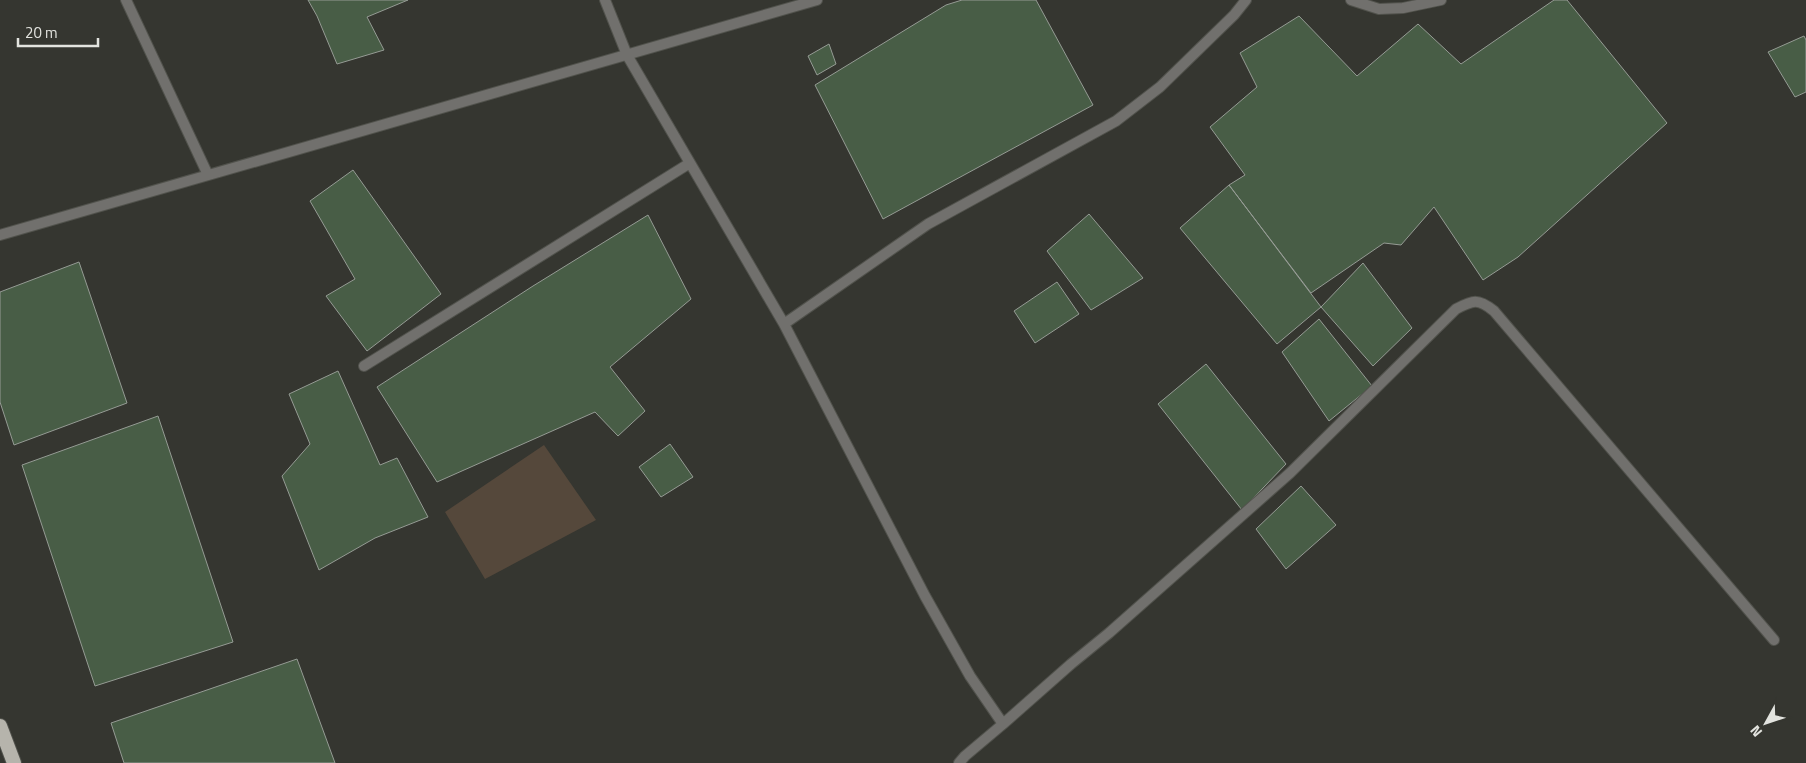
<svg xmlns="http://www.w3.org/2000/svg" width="1806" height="763" font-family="'Titillium Web',sans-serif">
<rect width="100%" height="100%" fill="#353630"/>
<path fill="#55483b" d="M544,445L596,520L485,579L445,512Z"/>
<path fill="#485d46" stroke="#959b94" d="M308,0H408L367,17L384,50L337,64L317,16Z
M962,0H1036L1093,105L883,219L815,85L946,5Z
M1554,0H1567L1667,123L1518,257L1483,280L1434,207L1401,245L1384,243L1311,293L1229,185L1245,175L1210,127L1257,87L1240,53L1299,16L1357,76L1418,24L1461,64Z
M1804,36L1806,40V92L1795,97L1768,52Z
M829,44L836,64L817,75L808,56Z
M353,170L441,294L367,351L326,296L355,279L310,201Z
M1229,185L1321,307L1277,344L1180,228Z
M1089,214L1143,278L1091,310L1047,251Z
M648,215L691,299L610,367L645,411L618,436L595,412L437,482L377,387L533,286Z
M79,262L127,403L14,445L0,402V292Z
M1363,263L1412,328L1373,366L1321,307Z
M1057,282L1079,314L1035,343L1014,311Z
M1319,319L1372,386L1329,421L1282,352Z
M1206,364L1286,464L1242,510L1158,404Z
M338,371L380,465L397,458L428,517L375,538L319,570L282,476L310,444L289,394Z
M158,416L233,642L95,686L22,465Z
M670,444L693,477L661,497L639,467Z
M1301,486L1336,525L1286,569L1256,529Z
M297,659L335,763H124L111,723Z"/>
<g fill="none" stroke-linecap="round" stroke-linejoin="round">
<defs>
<path id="minor" d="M126,0L208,175
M605,0L627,55L784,324L925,596L970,676L1003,724L965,756L959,763
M1351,0L1379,9L1403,8L1441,0
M0,235L817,0
M784,324L928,224L1116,121L1160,87L1234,15L1246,0
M364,366L690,163
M1003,724L1071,664L1109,633L1290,473L1456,309C1473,300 1478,298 1494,311L1774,640"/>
<path id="trunk" d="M0,726L14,763"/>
</defs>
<use href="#minor" stroke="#51524c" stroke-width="12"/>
<use href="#trunk" stroke="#51524c" stroke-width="16"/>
<use href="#minor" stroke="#71706d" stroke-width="10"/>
<use href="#trunk" stroke="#b6b4ac" stroke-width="14"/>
</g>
<g transform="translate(1766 723) rotate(230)" stroke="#353630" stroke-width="4" paint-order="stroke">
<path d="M0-4L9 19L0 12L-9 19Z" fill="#e3e4df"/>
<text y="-8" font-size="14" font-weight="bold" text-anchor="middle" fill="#e3e4df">N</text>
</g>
<path d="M18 38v8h80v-8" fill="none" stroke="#e3e4df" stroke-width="2.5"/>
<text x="25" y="38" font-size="15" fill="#e3e4df" stroke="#353630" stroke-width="4" paint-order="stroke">20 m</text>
</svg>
